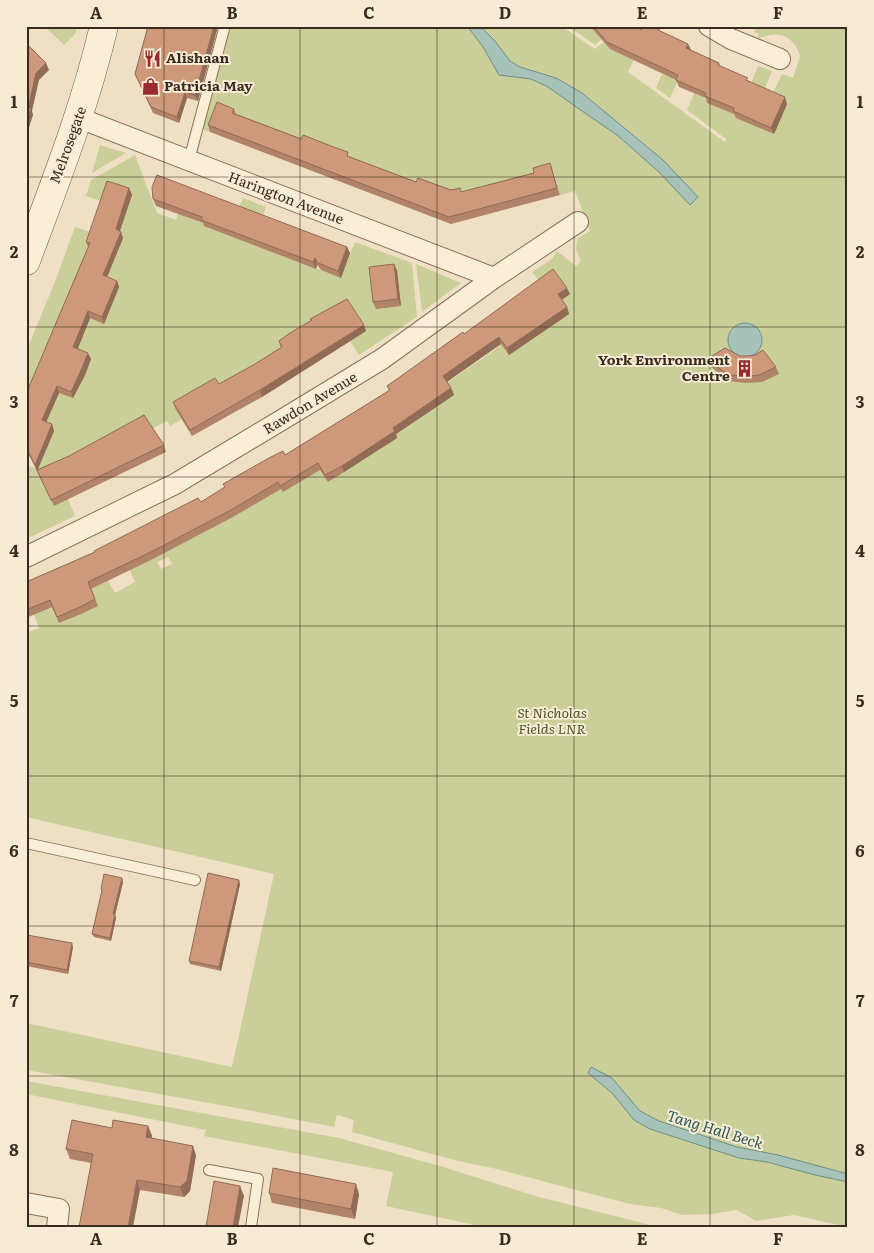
<svg xmlns="http://www.w3.org/2000/svg" width="874" height="1253" font-family="Literata,serif">
<rect width="100%" height="100%" fill="#efe0c5"/>
<path fill="#cace98" fill-rule="evenodd" d="M49,26H78L75,34L64,45L47,29Z
M230,26H561L595,49L623,26L634,59L628,72L725,142L726,139L687,110L694,93L709,99L708,103L737,115L771,97L782,74L793,78L800,56C793,34 778,30 757,39L759,34L754,32L756,27L848,26V1227L794,1215L756,1221L737,1210L712,1214L682,1215L661,1208L630,1204L497,1169L458,1161L352,1132L354,1120L337,1115L334,1127L248,1110L26,1070V1023L232,1067L274,874L26,817V633L39,628L34,614L108,581L115,593L135,582L130,570L203,533L303,476L305,479L486,356L569,295L543,285L532,272L552,259L557,251L576,266L581,261L576,250L577,239L590,231L575,191L560,195L553,170L444,200L219,110L210,132L201,129ZM168,557L172,564L161,569L157,562Z
M568,26H590L600,37L617,26L595,45Z
M758,66L772,71L763,94L749,88Z
M662,74L678,80L670,98L656,88Z
M100,145L126,153L92,173Z
M135,155L157,213L176,220L178,214L228,233L243,198L266,207L261,221L282,256L340,277L355,242L412,263L417,317L359,355L350,341L366,331L236,389L170,426L167,421L44,484L54,506L68,499L75,516L26,539V465L35,468L39,460L30,456L26,464V453L45,415L26,406V352L54,284L75,227L93,233L104,202L86,196L91,180Z
M416,264L461,283L422,312Z
M26,1081L339,1138L440,1166L539,1197L658,1227H484L386,1206L393,1172L204,1136L206,1130L26,1094Z"/>
<path fill="#a7c2b9" stroke="#6d9186" d="M467,26H480L495,41L510,61L520,67L556,78L582,93L663,160L698,197L690,205L659,172L617,135L582,111L548,87L531,79L499,75L483,47Z
M728 340a17 17 0 1 1 34 0a17 17 0 1 1-34 0Z
M591,1067L612,1078L640,1111L659,1121L737,1147L778,1155L848,1174V1182L815,1175L767,1162L739,1158L650,1129L634,1120L612,1093L588,1073Z"/>
<g fill="none" stroke-linecap="round" stroke-linejoin="round">
<defs>
<path id="lane" d="M189,160L224,29
M26,843L195,880
M209,1170L258,1179L251,1227"/>
<path id="street" d="M709,26L731,39L780,59
M79,118L494,278
M26,557L175,484L280,421L382,359L494,278L578,222
M26,1203L59,1209L57,1227"/>
<path id="secondary" d="M26,261C55,183 85,107 104,26"/>
</defs>
<use href="#lane" stroke="#8a715a" stroke-width="12"/>
<use href="#street" stroke="#8a715a" stroke-width="22"/>
<use href="#secondary" stroke="#6c533e" stroke-width="29"/>
<use href="#lane" stroke="#f9eed8" stroke-width="10"/>
<use href="#street" stroke="#f9eed8" stroke-width="20"/>
<use href="#secondary" stroke="#f9eed8" stroke-width="28"/>
</g>
<path fill="#b18469" d="M148,26H218L198,101L187,98L179,123L153,113L135,74Z
M590,26H637L641,30L659,28L660,31L688,44L691,50L719,63L720,66L749,81L787,104L774,134L736,118L734,114L707,103L706,98L679,87L676,80L610,49Z
M234,109L236,114L416,182L462,192L534,173L550,163L560,195L451,224L210,132L208,125Z
M129,188L132,195L120,231L123,238L107,277L117,281L119,287L104,324L90,318L78,348L91,359L85,375L73,398L59,393L46,422L52,424L54,431L38,469L164,445L166,452L54,506L27,451L26,453V394L88,247L86,242Z
M153,199L347,247L350,253L341,278L321,270L317,265L316,269L204,226L203,223L156,206Z
M394,264L397,271L401,306L376,309L373,302Z
M570,294L562,300L567,307L569,314L509,355L501,344L492,350L447,382L451,388L454,395L396,434L397,438L344,472L328,482L320,470L283,492L281,489L233,517L155,558L91,589L98,606L81,614L59,623L52,607L26,618V582L95,552L201,502L225,487L223,484L285,455L389,391L387,386L464,334Z
M364,325L366,331L262,397L192,436L175,408L173,402L219,384L255,364L281,348L279,341Z
M740,356L776,367L779,374L762,382L745,383L729,381L710,366L707,359Z
M123,882L115,915L116,918L111,941L94,937L92,934L102,892L101,889Z
M240,884L221,971L190,964L189,961Z
M26,940L73,947L68,974L26,966Z
M148,1126L152,1136L151,1138L196,1155L190,1191L184,1197L140,1190L91,1163L70,1159L66,1149L112,1128Z
M269,1193L359,1194L355,1219L272,1203Z"/>
<path fill="#906b55" d="M214,26H218L198,101L195,95Z
M688,44L691,50L686,48Z
M46,63L49,70L39,80L32,111L33,115L26,137V123L28,108L36,73Z
M185,92L187,98L179,123L177,117Z
M785,97L787,104L774,134L771,128Z
M129,188L132,195L118,236L116,229Z
M121,232L123,238L105,282L103,275Z
M347,247L350,253L341,278L338,271Z
M315,258L317,265L316,269L313,262Z
M394,264L397,271L401,306L398,299Z
M117,281L119,287L104,324L102,317Z
M567,288L570,294L560,301L558,294Z
M567,307L569,314L509,355L507,348Z
M88,311L90,318L76,353L73,347Z
M364,325L366,331L262,397L260,390Z
M499,337L501,344L445,383L443,376Z
M88,353L91,359L85,375L73,398L71,392Z
M57,386L59,393L44,427L42,420Z
M451,388L454,395L396,434L397,438L344,472L342,466L393,428Z
M52,424L54,431L37,471L35,465Z
M122,878L123,882L115,915L116,918L111,941L110,938L113,914Z
M239,880L240,884L221,971L219,967Z
M72,943L73,947L68,974L67,970Z
M148,1126L152,1136L150,1147L146,1137Z
M193,1146L196,1155L190,1191L184,1197L180,1187Z
M137,1180L140,1190L133,1227H128Z
M356,1184L359,1194L355,1219L351,1209Z
M240,1186L244,1196L238,1227H233Z"/>
<path fill="#ce997a" stroke="#906b55" d="M148,26H214L195,95L185,92L177,117L151,107L135,74Z
M593,26H637L641,30L642,26H655L659,28L658,30L688,44L686,48L719,63L718,65L748,78L746,80L785,97L771,128L733,111L734,108L705,96L706,93L676,80L678,75L607,42Z
M26,43L46,63L36,73L28,108H31L26,123Z
M217,102L234,109L232,113L301,139L303,135L331,146L348,152L347,156L416,182L418,178L451,190L460,188L461,192L534,173L533,168L550,163L557,188L449,217L208,125Z
M157,175L347,247L338,271L318,263L315,258L313,262L201,220L202,217L153,199L152,187Z
M107,181L129,188L116,229L121,232L103,275L117,281L102,317L88,311L73,347L88,353L82,368L71,392L57,386L42,420L52,424L35,465L26,447V394L90,243L86,242Z
M394,264L398,299L373,302L369,267Z
M553,269L567,288L558,294L567,307L507,348L499,337L490,343L443,376L451,388L393,428L395,431L342,466L325,475L318,463L280,486L278,482L231,510L153,551L88,582L95,599L78,608L57,617L50,600L26,610V582L95,552L94,551L198,498L201,502L225,487L223,484L269,458L283,451L285,455L390,390L387,386L463,332L464,334Z
M347,299L364,325L260,390L190,430L173,402L215,378L219,384L255,364L282,347L279,341L290,333L312,320L310,319Z
M725,348L740,356H748L755,355L763,350L776,367L759,375L743,377L727,374L707,359Z
M144,415L164,445L51,500L37,470L69,456Z
M208,873L239,880L219,967L189,961Z
M104,874L122,878L113,914H115L110,938L92,934L102,890L101,889Z
M27,935L72,943L67,970L26,962V940Z
M72,1120L112,1128L113,1120L148,1126L146,1137L193,1146L187,1181L180,1187L137,1180L128,1227H79L93,1154L66,1149Z
M273,1168L356,1184L351,1209L269,1193Z
M214,1181L240,1186L233,1227H206Z"/>
<path fill="none" stroke="#3a2b1f" stroke-width="1" stroke-opacity="0.55" d="M164,26V1227M300,26V1227M437,26V1227M574,26V1227M710,26V1227M26,177H848M26,327H848M26,477H848M26,626H848M26,776H848M26,926H848M26,1076H848"/>
<defs>
<symbol id="restaurant-bare" viewBox="-9 -9 18 18"><path d="M-5-6h1v4h1v-4h1v4h1v-4h1v5L-1.5 .5V6h-2V.5L-5-1ZM5-6V6H3V1.5H1.5Q1.5-4 5-6Z" fill="#9a2930" stroke="#f6ebd5" stroke-width="2.5" paint-order="stroke"/></symbol>
<symbol id="shop-bare" viewBox="-9 -9 18 18"><path d="M-5-2.5h2.3a2.7 3.5 0 0 1 5.4 0H5L5.5 6h-11ZM-1.5-2.5h3a1.5 2.3 0 0 0-3 0Z" fill="#9a2930" stroke="#f6ebd5" stroke-width="2.5" paint-order="stroke"/></symbol>
<symbol id="building-bare" viewBox="-9 -9 18 18"><path d="M-4-6H4V6H1V3H-1V6H-4ZM-2.5-4.3h1.7v1.8h-1.7ZM.8-4.3h1.7v1.8H.8ZM-2.5-1h1.7V.8h-1.7ZM.8-1h1.7V.8H.8Z" fill="#9a2930" stroke="#f6ebd5" stroke-width="2.5" paint-order="stroke"/></symbol>
</defs>
<g fill-rule="evenodd">
<use href="#restaurant-bare" x="140" y="46" width="25" height="25"/>
<use href="#shop-bare" x="138" y="74" width="25" height="25"/>
<use href="#building-bare" x="732" y="356" width="25" height="25"/>
</g>
<g text-anchor="middle" stroke-width="4" stroke-linejoin="round" paint-order="stroke">
<g font-size="14" font-weight="bold" fill="#3a2b1f" stroke="#f6ebd5" text-anchor="start">
<text x="166" y="63">Alishaan</text>
<text x="164" y="91">Patricia May</text>
<text x="730" y="365" text-anchor="end">York Environment<tspan x="730" dy="16">Centre</tspan></text>
</g>
<g font-size="14" fill="#3a2b1f" stroke="#f6ebd5">
<text transform="translate(68 145) rotate(-70)" y="5">Melrosegate</text>
<text transform="translate(286 198) rotate(21)" y="5">Harington Avenue</text>
<text transform="translate(310 403) rotate(-31)" y="5">Rawdon Avenue</text>
</g>
<g font-size="14" font-style="italic" fill="#4d5725" stroke="#f6ebd5">
<text x="552" y="718">St Nicholas<tspan x="552" dy="16">Fields LNR</tspan></text>
</g>
<g font-size="15" font-style="italic" fill="#2e5a55" stroke="#f6ebd5">
<text transform="translate(715 1130) rotate(17)" y="5">Tang Hall Beck</text>
</g>
</g>
<rect width="874" height="1253" fill="none" stroke="#f6ebd5" stroke-width="55"/>
<rect x="28" y="28" width="818" height="1198" fill="none" stroke="#3a2b1f" stroke-width="2"/>
<g font-size="16" text-anchor="middle" font-weight="bold" fill="#3a2b1f">
<text x="96" y="19">A</text>
<text x="232" y="19">B</text>
<text x="369" y="19">C</text>
<text x="505" y="19">D</text>
<text x="642" y="19">E</text>
<text x="778" y="19">F</text>
<text x="14" y="108">1</text>
<text x="860" y="108">1</text>
<text x="14" y="258">2</text>
<text x="860" y="258">2</text>
<text x="14" y="408">3</text>
<text x="860" y="408">3</text>
<text x="14" y="557">4</text>
<text x="860" y="557">4</text>
<text x="14" y="707">5</text>
<text x="860" y="707">5</text>
<text x="14" y="857">6</text>
<text x="860" y="857">6</text>
<text x="14" y="1007">7</text>
<text x="860" y="1007">7</text>
<text x="14" y="1156">8</text>
<text x="860" y="1156">8</text>
<text x="96" y="1245">A</text>
<text x="232" y="1245">B</text>
<text x="369" y="1245">C</text>
<text x="505" y="1245">D</text>
<text x="642" y="1245">E</text>
<text x="778" y="1245">F</text>
</g>
</svg>
